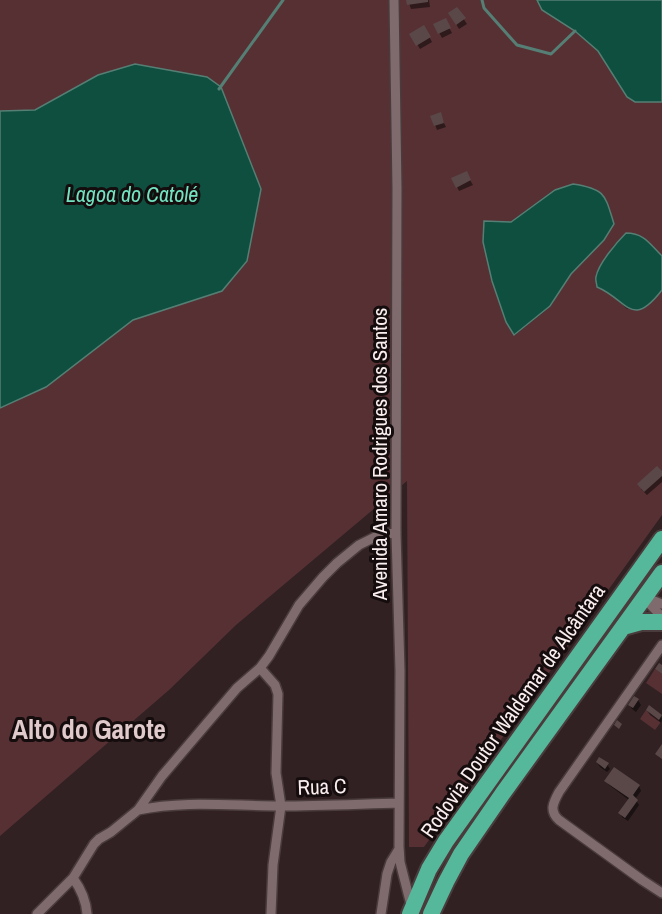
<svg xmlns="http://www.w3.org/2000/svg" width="662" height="914" font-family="'Archivo Narrow',sans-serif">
<rect width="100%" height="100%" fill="#312122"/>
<path fill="#573034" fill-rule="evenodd" d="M0,0H537L542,10L575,31L598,51L627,97L635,102H662V256L644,238L626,233L613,246L599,269L597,287L608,291L627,309L657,296L662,290V515L424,847H409L407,481L236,625L169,690L0,836V408L46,387L133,320L222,291L98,75L35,110L0,111ZM555,189L604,240L571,274L550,307L515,335L506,322L492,281L483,242L484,222H510Z
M655,669L662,674V694L646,683Z
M646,710L661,722L655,730L640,719Z"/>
<path fill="#0e4f3f" stroke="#557f74" stroke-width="1.5" d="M537,0H662V102H635L627,97L598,51L575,31L542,10Z
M135,64L207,77L221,87L261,189L247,261L222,291L133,320L46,387L0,408V111L35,110L98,75Z
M573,184C606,189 605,195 614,224L604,240L571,274L550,306L514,335L506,322L492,281L483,242L484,221L511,222L555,190Z
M626,233C644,233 650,244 662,256V290C631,330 628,300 597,287C597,284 595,280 596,277C598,264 617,242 626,233Z"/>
<path fill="#0007" d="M408,0H429L430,7L411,9Z
M457,9L467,24L459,29L450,14Z
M445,20L452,33L442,38L435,25Z
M424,27L432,42L420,49L411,34Z
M432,117L442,119L446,127L437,130Z
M466,173L473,185L459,191L453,179Z
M662,473V482L647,495L641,489Z
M638,700L641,705L636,712L632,709L630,705Z
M647,710L661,716L662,719L661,723L650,715Z
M597,762L607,764L610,769L607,772L600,767Z
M606,781L639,786L641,791L635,799L639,805L628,821L622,817L620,813L629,800L609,785Z"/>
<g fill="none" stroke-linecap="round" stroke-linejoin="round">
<path stroke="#557f74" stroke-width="3" d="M482,0L484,8L517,45L551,54L575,31
M219,89L283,0"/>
</g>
<path fill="#5a4849" d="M406,0H428V2L407,5Z
M457,7L466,18L456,25L448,13Z
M446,18L451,28L438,34L433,24Z
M424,25L431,37L416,46L409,34Z
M441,112L444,123L434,126L430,116Z
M467,171L471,180L456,188L451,178Z
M657,466L662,471V476L644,492L637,484Z
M659,663L662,665V674L655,669Z
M634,696L639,699L633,708L628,705Z
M649,705L662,715L659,720L646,710Z
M617,720L622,724L619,729L614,725Z
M662,744V759L655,754Z
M599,757L609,763L605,769L596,762Z
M614,767L640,785L633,795L638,800L625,818L618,813L629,798L604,781Z"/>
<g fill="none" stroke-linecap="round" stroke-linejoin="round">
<defs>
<path id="street" d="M394,0L397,188L396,533L400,671L399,846L400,862L411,905
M644,598L662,617
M647,598L662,604
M662,645L559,792C553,803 549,811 559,820L642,880L662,893
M260,668L275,685L278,694L276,773L281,806L273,865L271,914
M138,810C184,800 233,806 280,806C320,806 360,804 399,803
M73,878C81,889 86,900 87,914
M37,914L73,878L94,844L99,839L111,832L138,810L162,776L237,688L260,668L269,656L299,605L323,577L337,563L359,545L381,534L396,533
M381,914L387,874L391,862L399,849"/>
<path id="highway" d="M623,627L641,622H662
M410,914L429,869L446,841L662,539
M431,914L446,882L461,854L503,793L662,573"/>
</defs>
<use href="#street" stroke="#4a3c3d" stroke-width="12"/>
<use href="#highway" stroke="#4a3c3d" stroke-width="20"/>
<use href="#street" stroke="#7f6b6d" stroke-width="9"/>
<use href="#highway" stroke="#55b89b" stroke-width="16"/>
</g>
<g text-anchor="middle" stroke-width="6" stroke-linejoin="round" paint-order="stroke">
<g font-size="21" fill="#faeeef" stroke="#140c0d">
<text transform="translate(380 454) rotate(-90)" y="7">Avenida Amaro Rodrigues dos Santos</text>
<text transform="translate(513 711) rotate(-55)" y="7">Rodovia Doutor Waldemar de Alcântara</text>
<text transform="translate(322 787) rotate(-2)" y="7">Rua C</text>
</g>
<g font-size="22" font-style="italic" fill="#72e3c1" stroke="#140c0d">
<text x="132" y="202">Lagoa do Catolé</text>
</g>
<g font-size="27" font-weight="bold" fill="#e0cacb" stroke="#140c0d">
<text x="89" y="739">Alto do Garote</text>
</g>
</g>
</svg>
